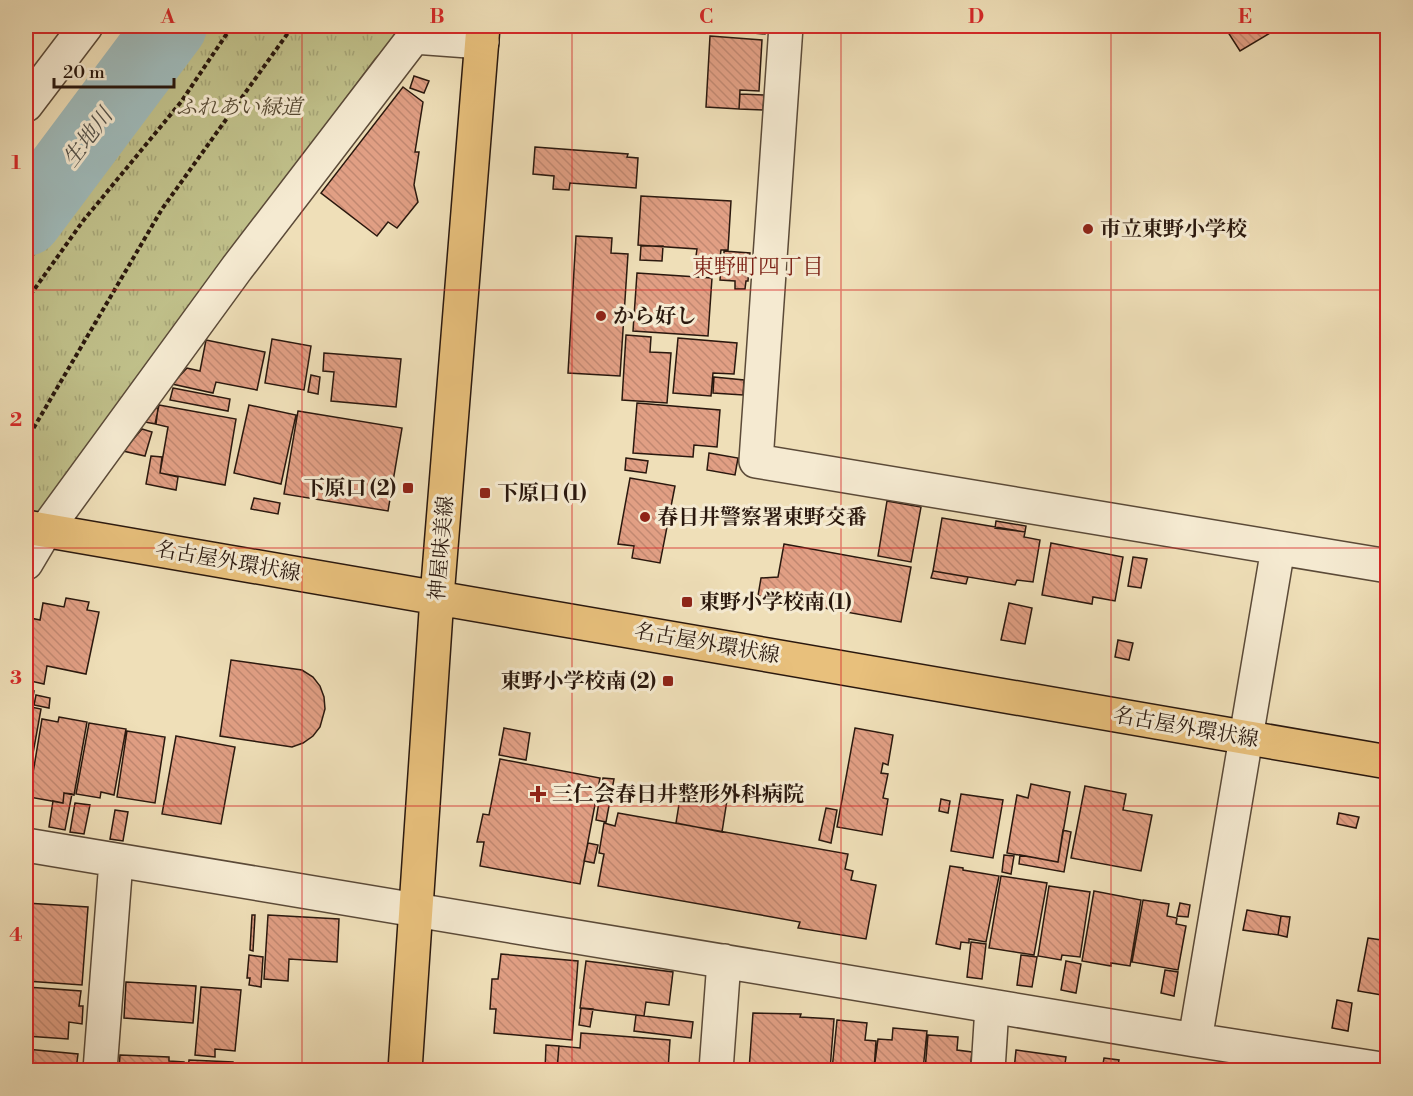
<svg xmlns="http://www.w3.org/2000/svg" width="1413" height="1096" font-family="'Libre Bodoni','Noto Serif JP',serif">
<defs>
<pattern id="park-tufts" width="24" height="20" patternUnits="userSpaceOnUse" patternTransform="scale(1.5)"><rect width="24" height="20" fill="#c0c08a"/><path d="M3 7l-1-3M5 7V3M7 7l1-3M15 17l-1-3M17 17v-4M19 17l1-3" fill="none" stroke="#a5a476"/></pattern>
<pattern id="building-back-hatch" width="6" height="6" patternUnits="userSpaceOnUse" patternTransform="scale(1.5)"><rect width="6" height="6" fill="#e19f84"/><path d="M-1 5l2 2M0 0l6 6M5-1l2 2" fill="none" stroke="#c18871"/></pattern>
</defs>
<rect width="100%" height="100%" fill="#efdfb8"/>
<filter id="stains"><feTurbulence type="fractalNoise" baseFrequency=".00333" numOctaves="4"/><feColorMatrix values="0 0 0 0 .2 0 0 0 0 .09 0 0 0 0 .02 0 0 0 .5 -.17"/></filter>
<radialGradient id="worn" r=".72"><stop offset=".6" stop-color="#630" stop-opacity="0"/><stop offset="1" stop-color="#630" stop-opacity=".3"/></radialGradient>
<path fill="url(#park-tufts)" stroke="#756c4c" stroke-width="1.5" d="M198,26H407L375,59L26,529V266Z"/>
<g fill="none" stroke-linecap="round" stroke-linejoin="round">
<path stroke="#9fbaba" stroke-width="72" d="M26,220L171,26"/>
</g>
<path fill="url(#building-back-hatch)" stroke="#2a180e" stroke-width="1.5" d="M703,26H766L765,34L731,31V28Z
M1224,26H1282L1240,51Z
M710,36L762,40L759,91L740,90L739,109L706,107Z
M414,76L429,81L424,93L410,88Z
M403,87L423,102L415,152H419L414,185L418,202L397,228L388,222L377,236L321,193Z
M740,94L764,95L763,110L739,109Z
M535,147L628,154L627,157L638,158L636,188L570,183L569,190L553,189L554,176L533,174Z
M641,196L731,201L728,250H721L720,258L696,256L697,249L638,245Z
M576,236L612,238L611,253L628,254L620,376L568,373Z
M641,246H663L662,261L640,260Z
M724,251L750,253L748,281H746L745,289H735V281L720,280L721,268H716L717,259L724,260Z
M637,273L712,278L708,336L633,331Z
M626,335L651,337L650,352L671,353L667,403L622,400Z
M678,338L737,343L734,374L713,373L711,396L673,393Z
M272,339L311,346L304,390L265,383Z
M206,340L265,352L257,390L216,382L213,393L172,384L187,368L200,371Z
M324,353L401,359L396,407L331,401L334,372L323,371Z
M311,375L320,377L318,394L308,392Z
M714,377L744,380L743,395L713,393Z
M173,388L230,399L228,411L170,400Z
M637,403L720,410L717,447L694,445L693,457L633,453Z
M159,405L236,419L225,485L160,473L168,427L155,424Z
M249,405L296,415L281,484L234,473Z
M156,408H158L156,424L145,422Z
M298,411L402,428L388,511L284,494Z
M142,429L152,432L145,456L123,451Z
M709,453L738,458L735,475L707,470Z
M151,456L162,457L160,473L178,477L176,490L146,484Z
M626,458L648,461L646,473L625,470Z
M630,478L675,486L660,563L632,558L634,546L618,544Z
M254,498L280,503L278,514L251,509Z
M887,501L921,507L911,562L878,556Z
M942,518L1025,532L1024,537L1040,540L1033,582L1017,580L1015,585L933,571Z
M996,521L1026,526L1025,532L995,528Z
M1051,543L1123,557L1115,601L1093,597L1092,604L1042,595Z
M784,544L911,567L901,622L758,596L761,578L778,577Z
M1133,557L1147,559L1141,588L1128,586Z
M933,571L968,577L966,584L931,578Z
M66,598L89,602L87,610L99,612L86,674L47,666L44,684L26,680V617L40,620L43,603L64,607Z
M1009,603L1032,608L1025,644L1001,640Z
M1118,640L1133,643L1129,660L1115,657Z
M231,660L302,670L313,677L320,686L324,697L325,709L320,727L313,736L303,743L292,747L220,736Z
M26,690L34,691L32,704L26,703Z
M36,695L50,698L49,708L34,705Z
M26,706L41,709L32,759L26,758Z
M59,717L87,722L74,795L64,793L63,803L29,797L42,719L58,722Z
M89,723L126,729L114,795L101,792L100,798L76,794Z
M504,728L530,733L526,760L499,755Z
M855,728L893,735L888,765L883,763L881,773L888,774L883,798L888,799L882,835L837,827Z
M127,731L165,737L155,803L117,797Z
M176,736L235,747L221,824L162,814Z
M500,759L600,778L580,884L480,866L484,842H477L483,814L489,815Z
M603,778L614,779L606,822L596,820Z
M1031,784L1070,792L1058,862L1007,853L1017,795L1028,798Z
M1085,786L1126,794L1123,810L1152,815L1141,871L1071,858Z
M681,792L727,800L722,832L676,823Z
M64,793L72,794L65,830L49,827L53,801L63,803Z
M961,794L1003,800L993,858L951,851Z
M941,799L950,801L948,813L939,811Z
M75,803L90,805L84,834L70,832Z
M826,808L837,810L831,843L819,840Z
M115,810L128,812L123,841L110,839Z
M618,813L848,854L845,869L853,871L851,880L876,885L866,939L798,928L800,922L598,886L604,854L599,853L604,823L615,826Z
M1339,813L1359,817L1356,828L1337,824Z
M1063,830L1071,832L1064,872L1019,864L1020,855L1058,862Z
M588,843L598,845L594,863L584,861Z
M1004,855L1014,856L1011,874L1002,872Z
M950,866L963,868V870L999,876L986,942L969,939V943L961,942L960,949L936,944Z
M1001,876L1047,883L1034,955L989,948Z
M1049,886L1090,892L1080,957L1062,955L1061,960L1038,956Z
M1094,891L1141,900L1130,966L1111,963V966L1082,961Z
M1143,900L1169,904L1167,916L1177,918L1176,924L1186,926L1178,970L1132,962Z
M26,903L88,907L82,985L26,981Z
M1180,903L1190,905L1188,917L1177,916Z
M1247,910L1281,916L1278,935L1243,930Z
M252,915H255L253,951L250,950Z
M268,915L339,919L337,962L289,959L288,981L264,979Z
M1281,916L1290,917L1287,937L1278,935Z
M1368,938L1388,941V996L1358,991Z
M971,942L986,944L982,979L967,977Z
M501,954L578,961L572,1040L494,1033L496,1009H490L492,979H498Z
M249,955L263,957L261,987L249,985L250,978H247Z
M1021,955L1037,957L1032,987L1017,985Z
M586,961L673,972L669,1005L646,1002L644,1016L580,1008Z
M1066,961L1081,964L1076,993L1061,990Z
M1165,970L1178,972L1174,996L1161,993Z
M126,982L196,986L193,1023L124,1018Z
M27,987L81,991L79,1006H83L82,1024L69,1022L68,1039L26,1036Z
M201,987L241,990L235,1051L215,1049V1057L195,1055Z
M1337,1000L1352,1003L1348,1031L1332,1028Z
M581,1008L593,1009L590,1027L579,1025Z
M753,1013L801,1014L800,1017L834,1019L830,1070H749Z
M636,1015L693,1022L691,1038L634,1031Z
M837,1020L867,1023L865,1040L876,1041L874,1070H832Z
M893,1028L927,1031L923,1070H874L878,1039L892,1040Z
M581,1033L670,1040L668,1070H557L559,1046L580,1048Z
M928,1035L958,1037L957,1050L972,1052L970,1070H925Z
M546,1045L559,1046L557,1070H545Z
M26,1049L78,1054L76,1070H26Z
M1016,1050L1066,1057L1064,1070H1014Z
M120,1055L169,1057V1061L184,1062V1070H119Z
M1104,1058L1119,1060L1117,1070H1102Z
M189,1060L233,1062V1070H188Z
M1070,1065L1102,1070H1069Z
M1122,1065L1158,1070H1121Z"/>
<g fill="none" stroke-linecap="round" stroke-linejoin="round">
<defs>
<path id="minor" d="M786,26L756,461L1388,566
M26,105L86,26
M26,563L45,531L237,268L414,37L482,42
M26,845L1195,1040L1388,1070
M1195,1040L1278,548
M100,1070L116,861
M716,1070L724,961
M988,1070L992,1007"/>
<path id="major" d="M26,527L1388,762
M405,1070L437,597L483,26"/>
</defs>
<use href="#minor" stroke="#5b4a38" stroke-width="36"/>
<use href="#major" stroke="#2a180e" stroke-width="36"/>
<path stroke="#2a180e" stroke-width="4" stroke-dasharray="4.5 3" stroke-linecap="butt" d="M26,301L83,221L181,102L232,26
M26,441L162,209L293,26"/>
<use href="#minor" stroke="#f5ead1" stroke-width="33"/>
<use href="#major" stroke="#e8c07c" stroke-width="33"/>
</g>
<path fill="none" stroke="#d62828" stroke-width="1.5" stroke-opacity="0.55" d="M302,26V1070M572,26V1070M841,26V1070M1111,26V1070M26,290H1388M26,548H1388M26,806H1388"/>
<g fill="#8f2418" stroke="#f5ead1" stroke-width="2">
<circle cx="1088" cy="229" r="6"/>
<circle cx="601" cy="316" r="6"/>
<rect x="402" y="482" width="12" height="12" rx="3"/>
<rect x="479" y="487" width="12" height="12" rx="3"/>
<circle cx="645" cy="517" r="6"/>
<rect x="681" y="596" width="12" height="12" rx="3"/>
<rect x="662" y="675" width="12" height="12" rx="3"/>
<path d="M535 785h6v6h6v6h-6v6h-6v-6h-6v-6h6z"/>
</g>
<g text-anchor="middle" stroke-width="6" stroke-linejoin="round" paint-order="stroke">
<g font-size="21" font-style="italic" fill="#574a33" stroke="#f5ead1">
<text x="239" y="114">ふれあい緑道</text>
</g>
<g font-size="21" font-weight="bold" fill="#2a180e" stroke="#f5ead1" text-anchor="start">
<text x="1100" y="236">市立東野小学校</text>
<text x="613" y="323">から好し</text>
<text x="396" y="495" text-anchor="end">下原口 (2)</text>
<text x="497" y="500">下原口 (1)</text>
<text x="657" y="524">春日井警察署東野交番</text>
<text x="699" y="609">東野小学校南 (1)</text>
<text x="656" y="688" text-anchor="end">東野小学校南 (2)</text>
<text x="552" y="801">三仁会春日井整形外科病院</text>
</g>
<g font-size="21" fill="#2a180e" stroke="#f5ead1">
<text transform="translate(441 548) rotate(-85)" y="7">神屋味美線</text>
<text transform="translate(228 561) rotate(10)" y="7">名古屋外環状線</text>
<text transform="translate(707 643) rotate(10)" y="7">名古屋外環状線</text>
<text transform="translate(1186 727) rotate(10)" y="7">名古屋外環状線</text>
</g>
<g font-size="22" font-style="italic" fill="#53514a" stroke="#f5ead1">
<text transform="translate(87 137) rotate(-53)" y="8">生地川</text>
</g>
<g font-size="22" fill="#7a1f14" stroke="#f5ead1">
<text x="758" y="274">東野町四丁目</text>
</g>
</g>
<rect width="1413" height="1096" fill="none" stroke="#efdfb8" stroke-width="66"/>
<path d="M54 78v9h120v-9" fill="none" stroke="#2a180e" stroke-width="3"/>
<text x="63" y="78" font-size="18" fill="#2a180e" stroke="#f5ead1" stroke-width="4.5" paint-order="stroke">20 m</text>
<rect x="33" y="33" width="1347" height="1030" fill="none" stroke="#d62828" stroke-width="2"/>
<g font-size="20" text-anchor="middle" font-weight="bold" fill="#d62828">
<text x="168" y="23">A</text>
<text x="437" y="23">B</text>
<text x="706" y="23">C</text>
<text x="976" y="23">D</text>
<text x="1245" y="23">E</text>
<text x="16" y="169">1</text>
<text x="16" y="426">2</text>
<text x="16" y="684">3</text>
<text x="16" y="941">4</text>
</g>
<rect width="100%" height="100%" filter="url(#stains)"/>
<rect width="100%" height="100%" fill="url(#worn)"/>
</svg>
